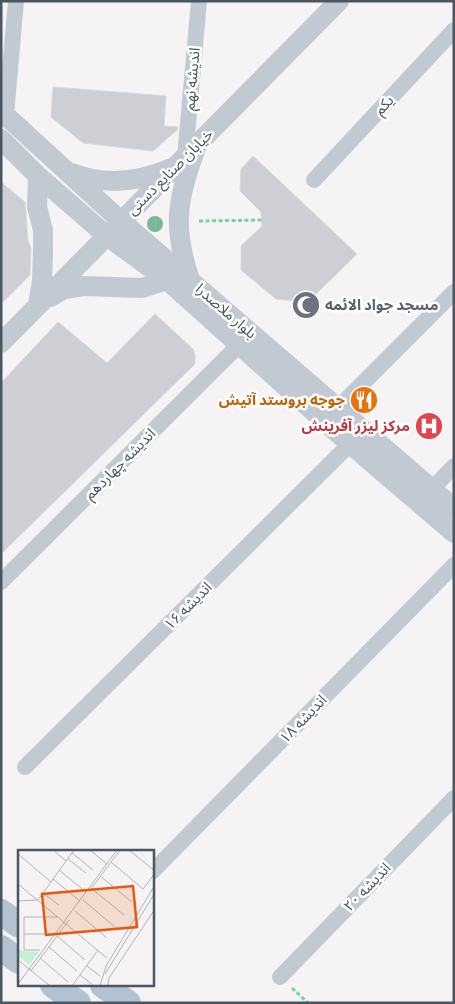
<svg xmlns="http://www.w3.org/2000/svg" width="455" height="1004" font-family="Barlow,'Noto Sans Arabic',sans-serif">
<rect width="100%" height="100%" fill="#f5f3f3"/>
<path fill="#cdcfd5" stroke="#d7d9de" d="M53,87L166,96L164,126L178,127L177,130L153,151L83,143L51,117Z
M253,156L357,254L315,295L296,301L276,299L241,270V246L262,226L261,212L240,191L241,169Z
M1,182L25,202L28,240L31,249L30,275L1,304Z
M155,314L193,349L195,354V364L1,554V383L58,322L107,363Z"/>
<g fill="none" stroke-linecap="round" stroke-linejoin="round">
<path stroke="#7ad0a6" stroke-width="3" stroke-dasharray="4 2.5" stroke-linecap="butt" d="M199,221L262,220
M292,988L308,1003"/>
<path stroke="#c1cad2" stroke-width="16" d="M6,115L16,1
M185,157L199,1
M314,180L454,30
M338,408L454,292
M432,489L454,466
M1,582L239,345
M25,767L350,444
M152,872L454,565
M280,977L454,798"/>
<path stroke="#c1cad2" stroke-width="20" d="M1,111L121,221L454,508
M1,139L38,176L107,236L167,280L350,444L454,533
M72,173C105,186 139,182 172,168
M38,176L37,207L43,230V252L42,281L38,305
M190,280C173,229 176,201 195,151
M50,297L64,289L84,286L142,288L167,280
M1,343L339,1"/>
<path stroke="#b3c2d1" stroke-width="26" d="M1,912L19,925
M1,948L19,961
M53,985L78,1003
M103,985L128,1003"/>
</g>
<circle fill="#7bb799" cx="155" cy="224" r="8"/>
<defs>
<symbol id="mosque-disc" viewBox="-11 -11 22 22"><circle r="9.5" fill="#6b7280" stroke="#fff"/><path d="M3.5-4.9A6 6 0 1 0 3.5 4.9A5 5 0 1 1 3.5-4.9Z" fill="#fff"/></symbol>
<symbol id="restaurant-disc" viewBox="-11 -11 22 22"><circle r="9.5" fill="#e8710a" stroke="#fff"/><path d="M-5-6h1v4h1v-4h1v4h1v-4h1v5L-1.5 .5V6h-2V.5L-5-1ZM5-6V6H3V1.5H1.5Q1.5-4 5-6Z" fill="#fff"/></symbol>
<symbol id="hospital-disc" viewBox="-11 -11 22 22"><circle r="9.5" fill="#e0444e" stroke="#fff"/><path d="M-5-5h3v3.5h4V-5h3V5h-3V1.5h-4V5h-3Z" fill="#fff"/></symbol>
</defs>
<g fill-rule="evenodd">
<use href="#mosque-disc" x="290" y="289" width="32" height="32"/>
<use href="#restaurant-disc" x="348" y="384" width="32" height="32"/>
<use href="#hospital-disc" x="413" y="410" width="32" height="32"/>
</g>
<g text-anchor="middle" stroke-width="5" stroke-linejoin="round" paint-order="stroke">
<g font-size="15" fill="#4a5661" stroke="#fff">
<text transform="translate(192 79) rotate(-85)" y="5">اندیشه نهم</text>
<text transform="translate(384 105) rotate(-47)" y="5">یکم</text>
<text transform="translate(170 172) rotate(-45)" y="5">خیابان صنایع دستی</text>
<text transform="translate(226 311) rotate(41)" y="5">بلوار ملاصدرا</text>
<text transform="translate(120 464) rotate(-45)" y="5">اندیشه چهاردهم</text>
<text transform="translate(188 606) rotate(-45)" y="5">اندیشه ۱۶</text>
<text transform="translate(303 719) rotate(-46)" y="5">اندیشه ۱۸</text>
<text transform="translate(367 887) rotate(-46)" y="5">اندیشه ۲۰</text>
</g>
<g font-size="15" font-weight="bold" fill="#5b616d" stroke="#fff" text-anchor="start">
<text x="325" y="310">مسجد جواد الائمه</text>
</g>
<g font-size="15" font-weight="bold" fill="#c56008" stroke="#fff" text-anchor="end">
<text x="345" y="405">جوجه بروستد آتیش</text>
</g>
<g font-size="15" font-weight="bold" fill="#be3a42" stroke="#fff" text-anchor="end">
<text x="410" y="431">مرکز لیزر آفرینش</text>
</g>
</g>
<g transform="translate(18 850)">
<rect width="136" height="136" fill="#f5f3f3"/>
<path d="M0,98L5,101L21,102L11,115L0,106Z" fill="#c3f1d5"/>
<path fill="none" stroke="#b1b4b9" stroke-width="1" d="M35,0L48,11M72,0L89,14M111,0L137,21M54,3L75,20M0,4L33,32M50,9L68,23M93,12L125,39L137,23M41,20L68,42M82,26L114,52M35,29L62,51M0,34L89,108M73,38L106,65M73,39L102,0M25,43L41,55M65,50L97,77M0,51L20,50L56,0M57,61L89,88M6,84H38M39,86L67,110M31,97L59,121M22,100H6V67H40M22,108L50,132M0,110L32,136M69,116L82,126M13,121L51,70M87,124L137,43M62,125L76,136M0,134L99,0M54,136L80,100M82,136L88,116L137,35M90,136L91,128L137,59"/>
<path fill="#e8590c" fill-opacity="0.15" stroke="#e8590c" stroke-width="2.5" d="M115,36L119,77L28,85L24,44Z"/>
<rect width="136" height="136" fill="none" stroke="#4a5661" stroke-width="2.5"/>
</g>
<rect width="455" height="1004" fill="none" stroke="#4a5661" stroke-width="5"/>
</svg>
